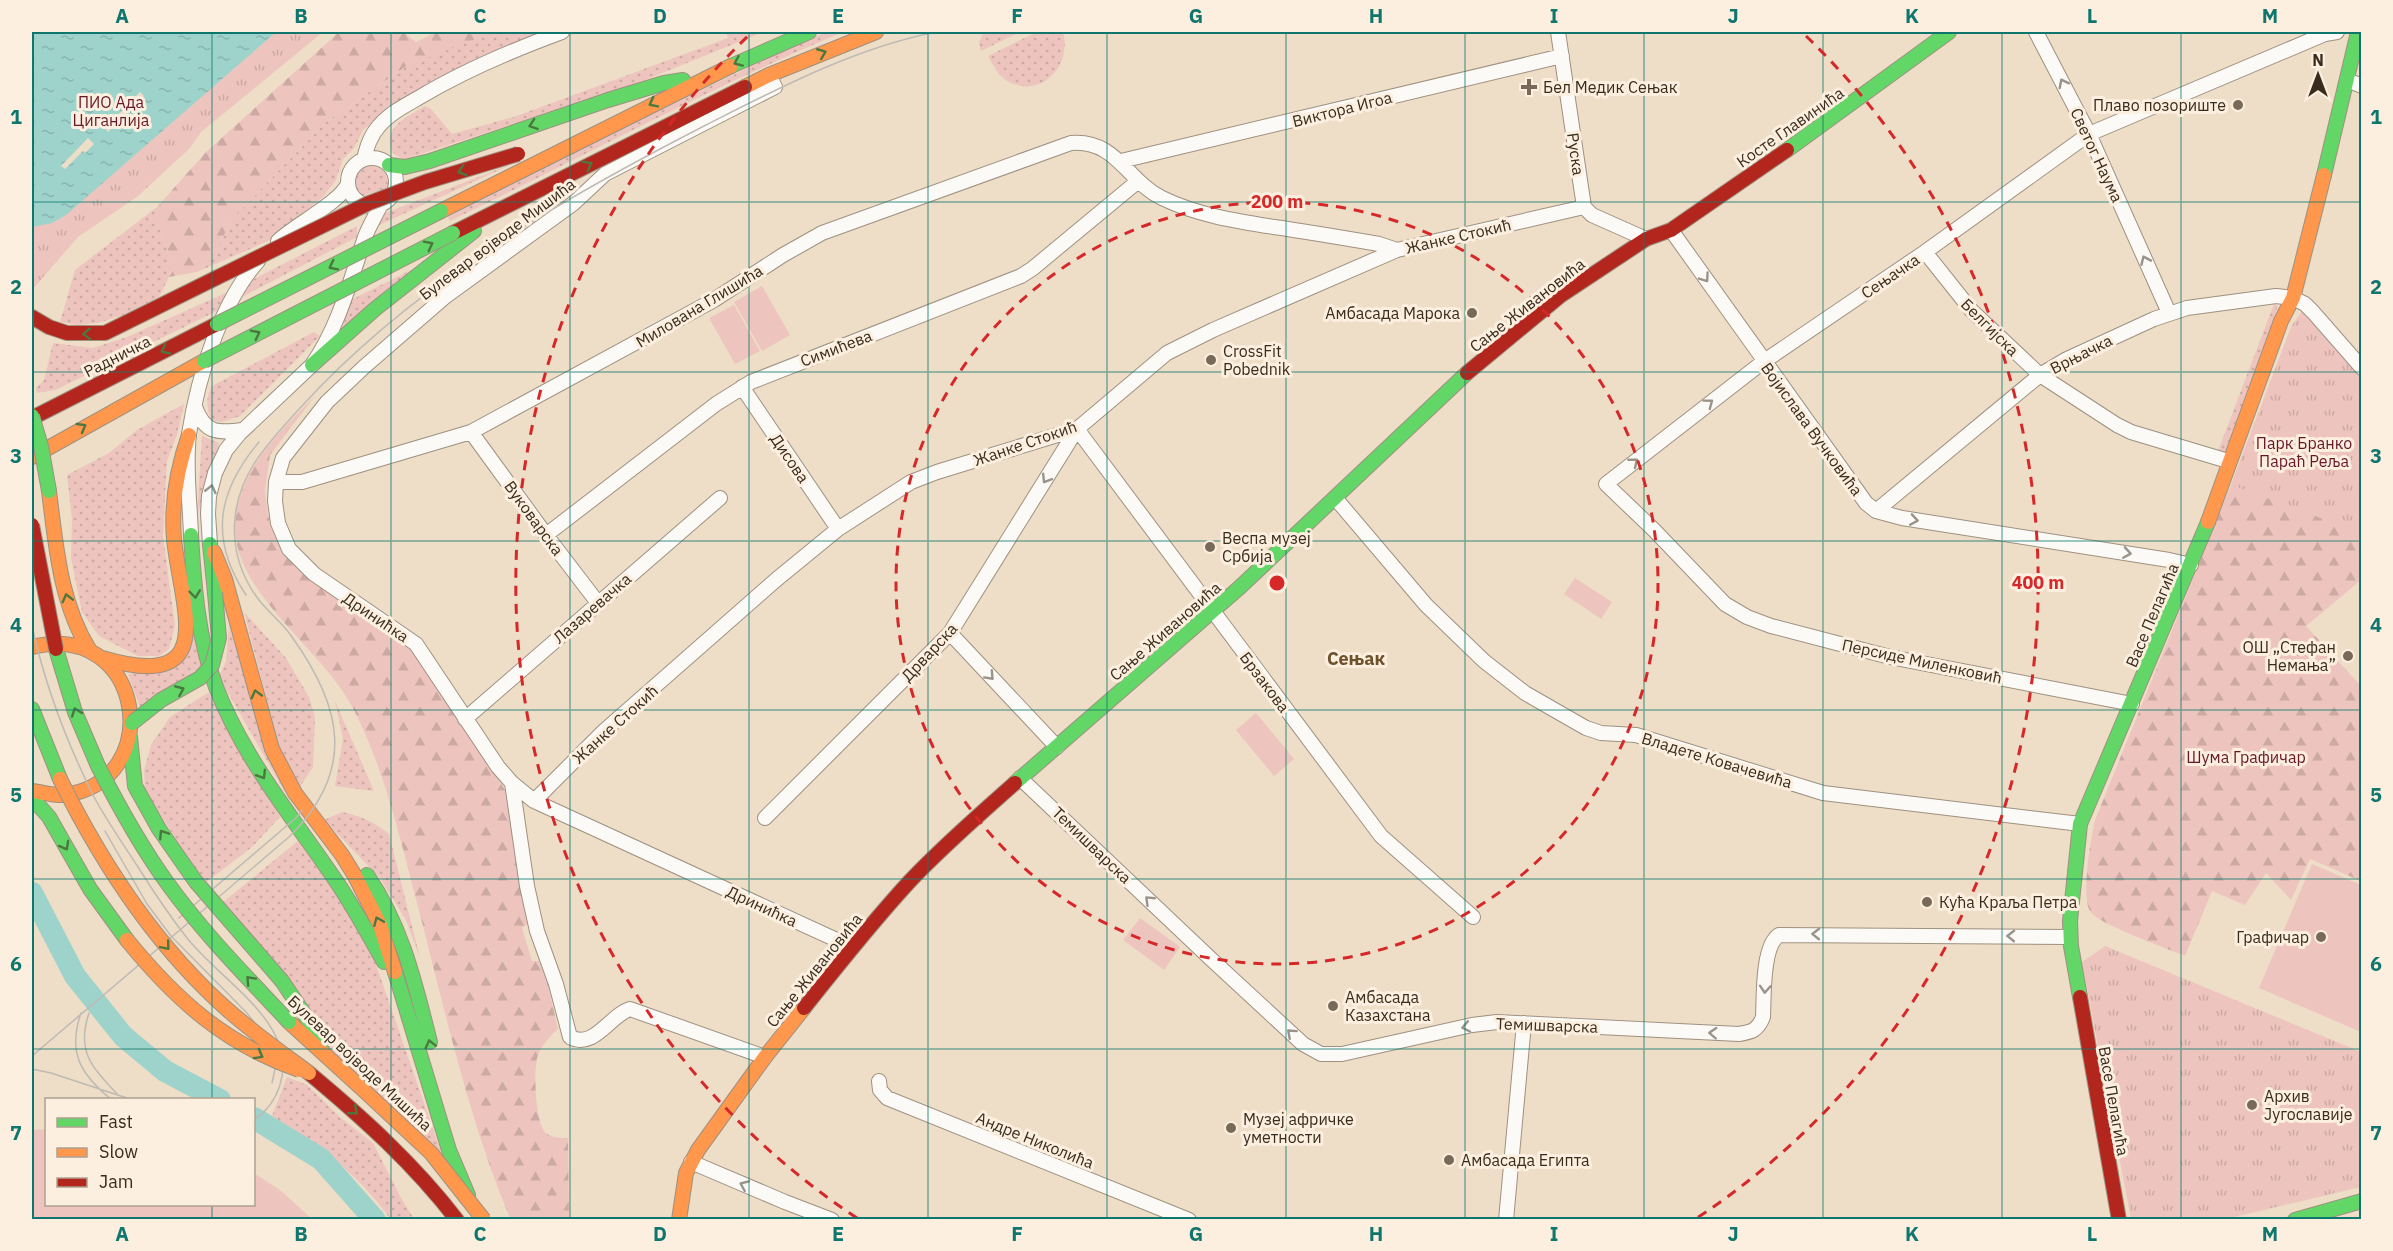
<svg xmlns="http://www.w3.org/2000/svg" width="2393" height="1251" font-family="'IBM Plex Sans',sans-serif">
<defs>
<pattern id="grass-dots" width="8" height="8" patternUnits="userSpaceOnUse" patternTransform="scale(1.5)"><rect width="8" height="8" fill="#edc5be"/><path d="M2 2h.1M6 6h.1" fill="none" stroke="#cca9a3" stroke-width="1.8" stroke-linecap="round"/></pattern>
<pattern id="forest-firs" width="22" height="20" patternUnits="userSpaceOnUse" patternTransform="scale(1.5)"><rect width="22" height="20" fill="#edc5be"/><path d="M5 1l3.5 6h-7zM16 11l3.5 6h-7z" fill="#cca9a3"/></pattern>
<pattern id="park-tufts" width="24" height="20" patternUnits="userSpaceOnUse" patternTransform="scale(1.5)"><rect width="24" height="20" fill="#edc5be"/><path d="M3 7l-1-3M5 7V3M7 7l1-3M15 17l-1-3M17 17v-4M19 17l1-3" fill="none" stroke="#cca9a3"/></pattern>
<pattern id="water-ripples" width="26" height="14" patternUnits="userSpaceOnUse" patternTransform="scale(1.5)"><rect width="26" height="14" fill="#9dd3cb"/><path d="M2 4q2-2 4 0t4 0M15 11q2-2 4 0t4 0" fill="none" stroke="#88b5ae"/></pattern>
</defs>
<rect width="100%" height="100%" fill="#eeddc7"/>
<path fill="url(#grass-dots)" d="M489,32H540L481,56L384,113L363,130L354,148L343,159L336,180L323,197L268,241L197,272L217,248L233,218L326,122L405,67Z
M726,32H763L633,85L405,159C396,156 391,154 390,143C388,124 411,115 425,106L431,109L452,134L514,117L728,38Z
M827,32H843C709,88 581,158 450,221L448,217L574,152L801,42Z
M984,32H1020L981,51L979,42Z
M1037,32H1063C1072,64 1043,99 1009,82C999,77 993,65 988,56Z
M512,164L375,227L383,214Z
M370,166C383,167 389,175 388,188L361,196C351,184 355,170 370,166Z
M157,207V223L171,260L169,277L159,297L126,314L98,323L78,325L60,322L75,270Z
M357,226V237L238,299L248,282Z
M427,262L341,333L351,300Z
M228,292L217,311L55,390L37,393L36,388L44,380L53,343L93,348L127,337Z
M2274,304L2278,306L2225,452L2218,451Z
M314,332L320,336L240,416L222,422L211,420C207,407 205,398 212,386Z
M184,404L177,435L167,461L163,536L175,626L169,649L159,656H138L99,636L82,612L71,558L72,519L67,475L109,453L137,430Z
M202,436L219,443L197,516Z
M244,612L286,658L309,697L315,717L313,767L299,788L279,746Z
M229,626L286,794L219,677L226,661Z
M196,630L204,665L140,707L128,674L166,668Z
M209,692L280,817L252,847L204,884L145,790L144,771L151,745L170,717Z
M335,701L374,791L335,786L343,739Z
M342,812C361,816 374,822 389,834L420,958L406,920L380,878L324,820Z
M298,841L339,899L373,956L441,1152L330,1051L223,902Z
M287,1077L307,1085L341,1118L373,1143L401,1198L414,1219H390C383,1207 373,1198 364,1187C336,1158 306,1137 272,1116Z"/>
<path fill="url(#forest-firs)" d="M339,32H403L416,42L436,32H493L405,67L326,122L233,218L217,248L197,272L169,277L171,260L157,223V207L206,152Z
M2292,325L2361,369V580L2306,626L2361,686V881L2310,859L2291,900L2266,873L2245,905L2212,891L2185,956C2167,948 2097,924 2090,911C2081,897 2091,837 2095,820L2231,485Z
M315,396L270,455L265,491L268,515L276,539L284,551L415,647L505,790L530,922L522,928L532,961H539L548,985L558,1029C550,1036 542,1045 538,1055C533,1068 535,1124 546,1133C552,1138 561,1138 568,1138L569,1219L510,1218C465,1111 442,996 412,884C397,825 382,765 354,710C325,653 245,601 236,539C228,480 278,433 315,396Z"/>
<path fill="url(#park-tufts)" d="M32,32H323L201,132L190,148L138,196L78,237L32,290Z
M2304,309L2361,369V533L2231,485L2292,325Z
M2105,946L2361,1052V1187L2226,1219H2131L2082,962Z"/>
<path fill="#edc5be" d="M762,286L790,335L762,351L734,302Z
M734,305L760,351L735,364L709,318Z
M1575,578L1612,602L1601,619L1564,594Z
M1256,713L1294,759L1274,776L1236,730Z
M2312,864L2361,885V1032L2259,988Z
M1140,918L1180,947L1164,970L1123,940Z
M46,1129V1204H254V1173L281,1191L312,1219H32V1130Z"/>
<path fill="url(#water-ripples)" d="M32,32H276L66,215L52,223L32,227Z"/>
<path fill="#eeddc7" d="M140,92L144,96L108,132L105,128Z
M88,138L94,144L85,153L83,151L65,169L61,166Z"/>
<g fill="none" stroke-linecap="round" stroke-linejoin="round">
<path stroke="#9dd3cb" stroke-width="22" d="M32,893L75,976L123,1036L165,1071L220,1100
M254,1118L321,1159L375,1220"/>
<defs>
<path id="street" d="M1558,32L1584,207L1592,215L1646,239
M2036,32L2089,134L2169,313
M769,75L775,87L605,174L574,203L446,296L364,367L327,402L283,458L276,482L275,501L278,523L289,549L314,574L416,644L498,767L512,783L534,801L852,947
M2347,80L2362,86
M348 182a24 24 0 1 1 48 0a24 24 0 1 1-48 0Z
M364,159C367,147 370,136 379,126C390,113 406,105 420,97C465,70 513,50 562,32
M1121,161L1562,56
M1671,230L1866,503L1876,511L1902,518L2169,560L2191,565
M278,241C296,224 339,203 348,184
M1925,252L1972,311L2040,375L2117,425L2131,432L2228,461
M742,387L838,529
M195,407C205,434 218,433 243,430
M1077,429L1381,836L1473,917
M471,432L546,535L598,603
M276,482H302L471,432L714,300L783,255L822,233L1071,143C1116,139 1127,181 1162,198C1197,215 1235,221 1274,227C1309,232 1344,238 1379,244L1397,250
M1336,499L1426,605L1484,661L1525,693L1586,728L1601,733L1636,735L1823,793L2080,824
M1876,511L2040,375L2067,359L2154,319L2187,308L2276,296L2293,298L2305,304L2313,312L2362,368
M191,535C190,503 185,467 189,434C198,377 220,304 258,261
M546,535L716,404L751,382L1021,276L1032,269L1137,182
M210,544L208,514L209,496L215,473L226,450L239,434L312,365C339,326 350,281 365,237C369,226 376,215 381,204
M950,633L1057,747
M2132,704L1890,657L1771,626L1747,617L1725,604L1654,530L1606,484L1763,362L1925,252L2089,134L2325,34L2337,32
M465,719L720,498
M1020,778L1211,959L1303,1044L1321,1054H1342L1472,1025L1497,1022L1739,1034C1752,1032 1758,1030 1763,1017C1764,997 1762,946 1779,935L2070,937
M512,783L527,886L537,931L556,984L570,1037C594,1050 610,1015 630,1009L765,1057
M534,801L604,731L777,579L838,529L911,482L937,472L1077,429L1167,353L1213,330L1397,250L1584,207
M765,818L950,633L1077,429
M879,1081L880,1090L887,1098L1189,1220
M691,1162L785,1202L832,1220
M1506,1220L1524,1023"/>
<path id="fast" d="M731,66L809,32
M1787,150L1949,32
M389,165L405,167L430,161L608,100L664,83L683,80
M2324,175L2358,32
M312,365L375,309L474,231
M191,535C194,586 198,639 216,687C244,760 295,820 338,884C355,909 369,936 384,962
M210,544L215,593
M56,649L75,712L98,766
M32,709L60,779
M130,737L135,786L159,829L196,882
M1015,783L1239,588L1467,373
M32,798L49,817L90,889L127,940
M367,875C402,926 415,983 430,1042
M395,972L449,1150L468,1195
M282,981L309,1021L322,1050
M2080,997L2071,946L2070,921L2080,824L2208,522
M2295,1220L2362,1201"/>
<path id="slow" d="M745,87L769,75L876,32
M441,211L731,66
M32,457L204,361
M49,491C56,546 60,603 90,651
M2208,522L2281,321L2293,298L2324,175
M214,552L225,579L272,749L295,793L342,855L355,876L380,925L395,972
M32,647C144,619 168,782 64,795C54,796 42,792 32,791
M102,658C221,693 181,608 174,539C171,503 177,469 189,435
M289,1022L357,1084
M679,1220L686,1173L698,1150L765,1057L804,1008"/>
<path id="jam" d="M453,233L745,87
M32,317L49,327L67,333H105L216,278
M1467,373L1560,296L1646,239L1671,230L1787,150
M32,418L217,324
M2080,997L2119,1220
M804,1008C838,965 873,921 910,881C943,846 979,815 1015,783
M309,1073C363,1118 414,1164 457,1220"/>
</defs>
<use href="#street" stroke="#9e9180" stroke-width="16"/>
<use href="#fast" stroke="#9e9180" stroke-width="16"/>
<use href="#slow" stroke="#9e9180" stroke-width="16"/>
<use href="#jam" stroke="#9e9180" stroke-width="16"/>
<use href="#street" stroke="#fcfaf7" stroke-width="14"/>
<use href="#fast" stroke="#63d668" stroke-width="14"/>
<use href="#slow" stroke="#ff974d" stroke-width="14"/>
<use href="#jam" stroke="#b3261e" stroke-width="14"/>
<path stroke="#bebab4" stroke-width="1.5" d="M246,595C209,539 217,492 259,442
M32,626C45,685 67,743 94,797C107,821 123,844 138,867C153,891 169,915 187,938C213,971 265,1004 279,1044C289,1072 279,1103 254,1120
M105,831L147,904L171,936L246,1012L267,1038L275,1069L272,1083
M179,918L297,817L302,810
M81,1013C67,1053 81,1075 112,1100
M89,1013C76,1052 92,1067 117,1094
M32,1056L289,837C356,771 343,708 292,637C283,623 269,613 259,600C241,577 232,548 235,518C239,472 270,441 300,408C413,284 558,201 706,125C779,88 855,48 936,32
M32,1069L51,1073L133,1100"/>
<defs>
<path id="fast-bridge" d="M217,324L441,211
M204,361L453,233
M32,416L41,446L49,491
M132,723L161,700L200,678L212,665L219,638L215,593
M98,766C119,807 141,847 168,884C204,934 247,977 289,1022
M196,882L282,981"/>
<path id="slow-bridge" d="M60,779C103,866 156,947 229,1011C254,1033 282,1053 309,1073
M127,940C176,1000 225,1044 299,1070
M357,1084L431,1153L484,1220"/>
<path id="jam-bridge" d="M216,278L369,203L425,182L518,154
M32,525L56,649"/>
</defs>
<use href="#fast-bridge" stroke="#9e9180" stroke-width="16" stroke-linecap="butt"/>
<use href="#slow-bridge" stroke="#9e9180" stroke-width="16" stroke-linecap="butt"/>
<use href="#jam-bridge" stroke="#9e9180" stroke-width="16" stroke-linecap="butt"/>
<use href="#fast-bridge" stroke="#63d668" stroke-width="14"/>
<use href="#slow-bridge" stroke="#ff974d" stroke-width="14"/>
<use href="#jam-bridge" stroke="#b3261e" stroke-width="14"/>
</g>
<defs><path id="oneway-chevron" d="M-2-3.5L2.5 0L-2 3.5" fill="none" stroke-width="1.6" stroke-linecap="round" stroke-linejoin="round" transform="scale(1.5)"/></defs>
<g stroke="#4b783e">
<use href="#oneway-chevron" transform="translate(822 53) rotate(-22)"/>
<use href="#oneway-chevron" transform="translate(738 62) rotate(156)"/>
<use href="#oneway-chevron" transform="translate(653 103) rotate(153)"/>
<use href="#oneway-chevron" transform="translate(533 125) rotate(161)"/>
<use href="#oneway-chevron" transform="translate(588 165) rotate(-27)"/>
<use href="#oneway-chevron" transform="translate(462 171) rotate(163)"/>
<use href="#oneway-chevron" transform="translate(429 245) rotate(-27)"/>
<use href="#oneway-chevron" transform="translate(333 266) rotate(153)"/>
<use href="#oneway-chevron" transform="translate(87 334) rotate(178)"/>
<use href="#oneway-chevron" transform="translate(256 334) rotate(-27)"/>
<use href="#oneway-chevron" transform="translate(165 350) rotate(153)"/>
<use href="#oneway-chevron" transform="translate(82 427) rotate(-30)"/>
<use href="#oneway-chevron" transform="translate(195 594) rotate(83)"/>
<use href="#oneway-chevron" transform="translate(67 598) rotate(-104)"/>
<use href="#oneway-chevron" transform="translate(180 690) rotate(-23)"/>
<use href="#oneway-chevron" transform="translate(256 694) rotate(-105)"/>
<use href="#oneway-chevron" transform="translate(76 712) rotate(-110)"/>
<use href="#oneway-chevron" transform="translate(262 775) rotate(58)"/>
<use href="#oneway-chevron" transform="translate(163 834) rotate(-123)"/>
<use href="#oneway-chevron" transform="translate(65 846) rotate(61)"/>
<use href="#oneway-chevron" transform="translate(378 921) rotate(-113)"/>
<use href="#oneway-chevron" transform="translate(166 946) rotate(50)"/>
<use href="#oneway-chevron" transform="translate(250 980) rotate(-133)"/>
<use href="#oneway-chevron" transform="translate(430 1044) rotate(-104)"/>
<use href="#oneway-chevron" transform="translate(259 1055) rotate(29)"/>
<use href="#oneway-chevron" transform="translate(354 1111) rotate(40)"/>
</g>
<g stroke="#9a938a">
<use href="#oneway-chevron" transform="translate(2063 83) rotate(-117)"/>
<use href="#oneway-chevron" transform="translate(2145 260) rotate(-114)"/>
<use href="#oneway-chevron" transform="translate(1705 278) rotate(55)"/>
<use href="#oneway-chevron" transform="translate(1709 403) rotate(-37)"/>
<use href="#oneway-chevron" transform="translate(1634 462) rotate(-39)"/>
<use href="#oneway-chevron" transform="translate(1046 479) rotate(122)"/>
<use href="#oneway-chevron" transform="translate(211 489) rotate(-77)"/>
<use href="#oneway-chevron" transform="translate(1914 520) rotate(9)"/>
<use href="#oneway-chevron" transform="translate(2127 553) rotate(9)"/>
<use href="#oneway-chevron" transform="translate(990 676) rotate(47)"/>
<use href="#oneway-chevron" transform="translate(1149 900) rotate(-136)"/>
<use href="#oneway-chevron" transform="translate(1816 934) rotate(-179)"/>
<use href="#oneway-chevron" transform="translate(2011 936) rotate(-179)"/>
<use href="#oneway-chevron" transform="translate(1765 989) rotate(94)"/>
<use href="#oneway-chevron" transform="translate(1466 1027) rotate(168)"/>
<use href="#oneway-chevron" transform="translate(1291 1033) rotate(-138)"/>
<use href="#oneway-chevron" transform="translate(1713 1033) rotate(-177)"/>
<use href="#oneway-chevron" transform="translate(744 1185) rotate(-157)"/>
</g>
<path fill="none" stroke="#0f766e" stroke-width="1.5" stroke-opacity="0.55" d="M212,32V1100M391,32V1220M570,32V1220M749,32V1220M928,32V1220M1107,32V1220M1286,32V1220M1465,32V1220M1644,32V1220M1823,32V1220M2002,32V1220M2181,32V1220M32,202H2362M32,372H2362M32,541H2362M32,710H2362M32,879H2362M32,1049H2362M212,1204V1220"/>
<g fill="none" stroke="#d62828" stroke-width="3" stroke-dasharray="10 8">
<circle cx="1277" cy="583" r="381"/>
<path d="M857 1218A761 761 0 0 1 748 36M1806 36A761 761 0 0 1 1697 1218"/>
</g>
<g fill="#786a58" stroke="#fcefdf" stroke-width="2">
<path d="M1526 78h6v6h6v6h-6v6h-6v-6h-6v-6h6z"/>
<circle cx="2238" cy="105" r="6"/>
<circle cx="1472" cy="313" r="6"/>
<circle cx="1211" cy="360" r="6"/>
<circle cx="1210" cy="547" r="6"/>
<circle cx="2348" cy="656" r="6"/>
<circle cx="1927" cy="902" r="6"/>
<circle cx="2321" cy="937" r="6"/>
<circle cx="1333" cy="1006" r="6"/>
<circle cx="2252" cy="1105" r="6"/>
<circle cx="1231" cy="1128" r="6"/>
<circle cx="1449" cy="1160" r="6"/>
</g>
<g text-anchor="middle" stroke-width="6" stroke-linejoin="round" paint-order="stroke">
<g font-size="16" fill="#382c1c" stroke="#fcefdf" text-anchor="start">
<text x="1543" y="93">Бел Медик Сењак</text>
<text x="2226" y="111" text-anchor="end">Плаво позориште</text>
<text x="1460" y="319" text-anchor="end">Амбасада Марока</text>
<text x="1223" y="357">CrossFit<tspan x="1223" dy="18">Pobednik</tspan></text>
<text x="1222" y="544">Веспа музеј<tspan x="1222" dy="18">Србија</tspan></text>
<text x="2336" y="653" text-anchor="end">ОШ „Стефан<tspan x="2336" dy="18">Немања”</tspan></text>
<text x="1939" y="908">Кућа Краља Петра</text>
<text x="2309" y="943" text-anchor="end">Графичар</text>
<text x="1345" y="1003">Амбасада<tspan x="1345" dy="18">Казахстана</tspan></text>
<text x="2264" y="1102">Архив<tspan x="2264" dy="18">Југославије</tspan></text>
<text x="1243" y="1125">Музеј афричке<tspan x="1243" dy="18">уметности</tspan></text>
<text x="1461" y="1166">Амбасада Египта</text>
</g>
<g font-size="16" fill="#681728" stroke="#fcefdf">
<text x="111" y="108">ПИО Ада<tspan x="111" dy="18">Циганлија</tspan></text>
<text x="2304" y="449">Парк Бранко<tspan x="2304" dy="18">Параћ Реља</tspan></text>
<text x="2246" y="763">Шума Графичар</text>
</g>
<g font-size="16" fill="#382c1c" stroke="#fcefdf">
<text transform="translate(1342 109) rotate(-14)" y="6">Виктора Игоа</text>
<text transform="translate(1790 127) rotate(-35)" y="6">Косте Главинића</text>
<text transform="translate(1576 154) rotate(82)" y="6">Руска</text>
<text transform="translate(2097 155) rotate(65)" y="6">Светог Наума</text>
<text transform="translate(1458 236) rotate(-13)" y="6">Жанке Стокић</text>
<text transform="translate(497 239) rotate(-37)" y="6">Булевар војводе Мишића</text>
<text transform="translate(1890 276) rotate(-34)" y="6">Сењачка</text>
<text transform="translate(1527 305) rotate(-38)" y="6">Сање Живановића</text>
<text transform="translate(699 306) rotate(-31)" y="6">Милована Глишића</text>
<text transform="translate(1990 327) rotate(45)" y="6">Белгијска</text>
<text transform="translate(836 348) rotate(-21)" y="6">Симићева</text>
<text transform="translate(2081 354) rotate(-27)" y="6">Врњачка</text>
<text transform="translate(117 356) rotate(-27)" y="6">Радничка</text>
<text transform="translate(1812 429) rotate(54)" y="6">Војислава Вучковића</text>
<text transform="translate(1025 443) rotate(-19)" y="6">Жанке Стокић</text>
<text transform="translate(790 458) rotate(56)" y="6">Дисова</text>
<text transform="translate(534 518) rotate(54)" y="6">Вуковарска</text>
<text transform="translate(592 608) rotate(-41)" y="6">Лазаревачка</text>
<text transform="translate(2152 615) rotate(-67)" y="6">Васе Пелагића</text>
<text transform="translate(376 617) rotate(34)" y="6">Дринићка</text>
<text transform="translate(1165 631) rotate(-41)" y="6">Сање Живановића</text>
<text transform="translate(929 652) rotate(-47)" y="6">Дрварска</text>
<text transform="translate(1922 661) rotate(12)" y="6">Персиде Миленковић</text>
<text transform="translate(1265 682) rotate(53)" y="6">Брзакова</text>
<text transform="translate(615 724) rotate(-42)" y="6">Жанке Стокић</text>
<text transform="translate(1717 760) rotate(17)" y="6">Владете Ковачевића</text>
<text transform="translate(1092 845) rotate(44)" y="6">Темишварска</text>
<text transform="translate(762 906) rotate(25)" y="6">Дринићка</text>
<text transform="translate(814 970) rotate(-51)" y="6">Сање Живановића</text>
<text transform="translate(1547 1025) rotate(2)" y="6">Темишварска</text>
<text transform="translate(360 1063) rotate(43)" y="6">Булевар војводе Мишића</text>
<text transform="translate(2114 1101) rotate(80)" y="6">Васе Пелагића</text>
<text transform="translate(1035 1140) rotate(22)" y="6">Андре Николића</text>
</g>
<g font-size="18" font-weight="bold" fill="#6d522c" stroke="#fcefdf">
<text x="1356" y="665">Сењак</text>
</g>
</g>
<circle cx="1277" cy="583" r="9" fill="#d62828" stroke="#fcefdf" stroke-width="3"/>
<g font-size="18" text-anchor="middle" font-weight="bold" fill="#d62828" stroke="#fcefdf" stroke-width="6" stroke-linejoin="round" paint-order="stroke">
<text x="1277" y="208">200 m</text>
<text x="2038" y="589">400 m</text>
</g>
<rect width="2393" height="1251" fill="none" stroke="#fcefdf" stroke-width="66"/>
<rect x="45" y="1098" width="210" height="108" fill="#fcefdf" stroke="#aea191" stroke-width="1.5"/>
<rect x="57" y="1118" width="30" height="9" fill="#63d668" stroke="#aea191" stroke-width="1.5"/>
<text x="99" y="1128" font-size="18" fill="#382c1c">Fast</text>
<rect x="57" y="1148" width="30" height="9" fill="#ff974d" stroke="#aea191" stroke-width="1.5"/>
<text x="99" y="1158" font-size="18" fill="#382c1c">Slow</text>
<rect x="57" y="1178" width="30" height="9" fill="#b3261e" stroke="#aea191" stroke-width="1.5"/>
<text x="99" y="1188" font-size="18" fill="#382c1c">Jam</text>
<g transform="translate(2318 75)" stroke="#fcefdf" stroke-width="4.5" paint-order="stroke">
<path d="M0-4.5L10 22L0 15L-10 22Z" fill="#382c1c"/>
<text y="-9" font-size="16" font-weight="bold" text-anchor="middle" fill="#382c1c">N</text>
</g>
<rect x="33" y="33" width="2327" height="1185" fill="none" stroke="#0f766e" stroke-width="2"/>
<g font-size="20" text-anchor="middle" font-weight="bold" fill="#0f766e">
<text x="122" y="23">A</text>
<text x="301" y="23">B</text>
<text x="480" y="23">C</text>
<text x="660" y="23">D</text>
<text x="838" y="23">E</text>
<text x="1017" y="23">F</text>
<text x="1196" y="23">G</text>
<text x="1376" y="23">H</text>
<text x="1554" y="23">I</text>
<text x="1733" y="23">J</text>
<text x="1912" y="23">K</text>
<text x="2092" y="23">L</text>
<text x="2270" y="23">M</text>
<text x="16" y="124">1</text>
<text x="2376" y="124">1</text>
<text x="16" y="294">2</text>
<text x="2376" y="294">2</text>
<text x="16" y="463">3</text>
<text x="2376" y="463">3</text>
<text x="16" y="632">4</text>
<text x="2376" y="632">4</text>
<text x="16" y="802">5</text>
<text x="2376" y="802">5</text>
<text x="16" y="971">6</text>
<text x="2376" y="971">6</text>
<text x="16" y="1140">7</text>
<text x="2376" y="1140">7</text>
<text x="122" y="1241">A</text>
<text x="301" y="1241">B</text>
<text x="480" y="1241">C</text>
<text x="660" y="1241">D</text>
<text x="838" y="1241">E</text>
<text x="1017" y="1241">F</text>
<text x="1196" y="1241">G</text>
<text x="1376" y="1241">H</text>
<text x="1554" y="1241">I</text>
<text x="1733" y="1241">J</text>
<text x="1912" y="1241">K</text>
<text x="2092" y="1241">L</text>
<text x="2270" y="1241">M</text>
</g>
</svg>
